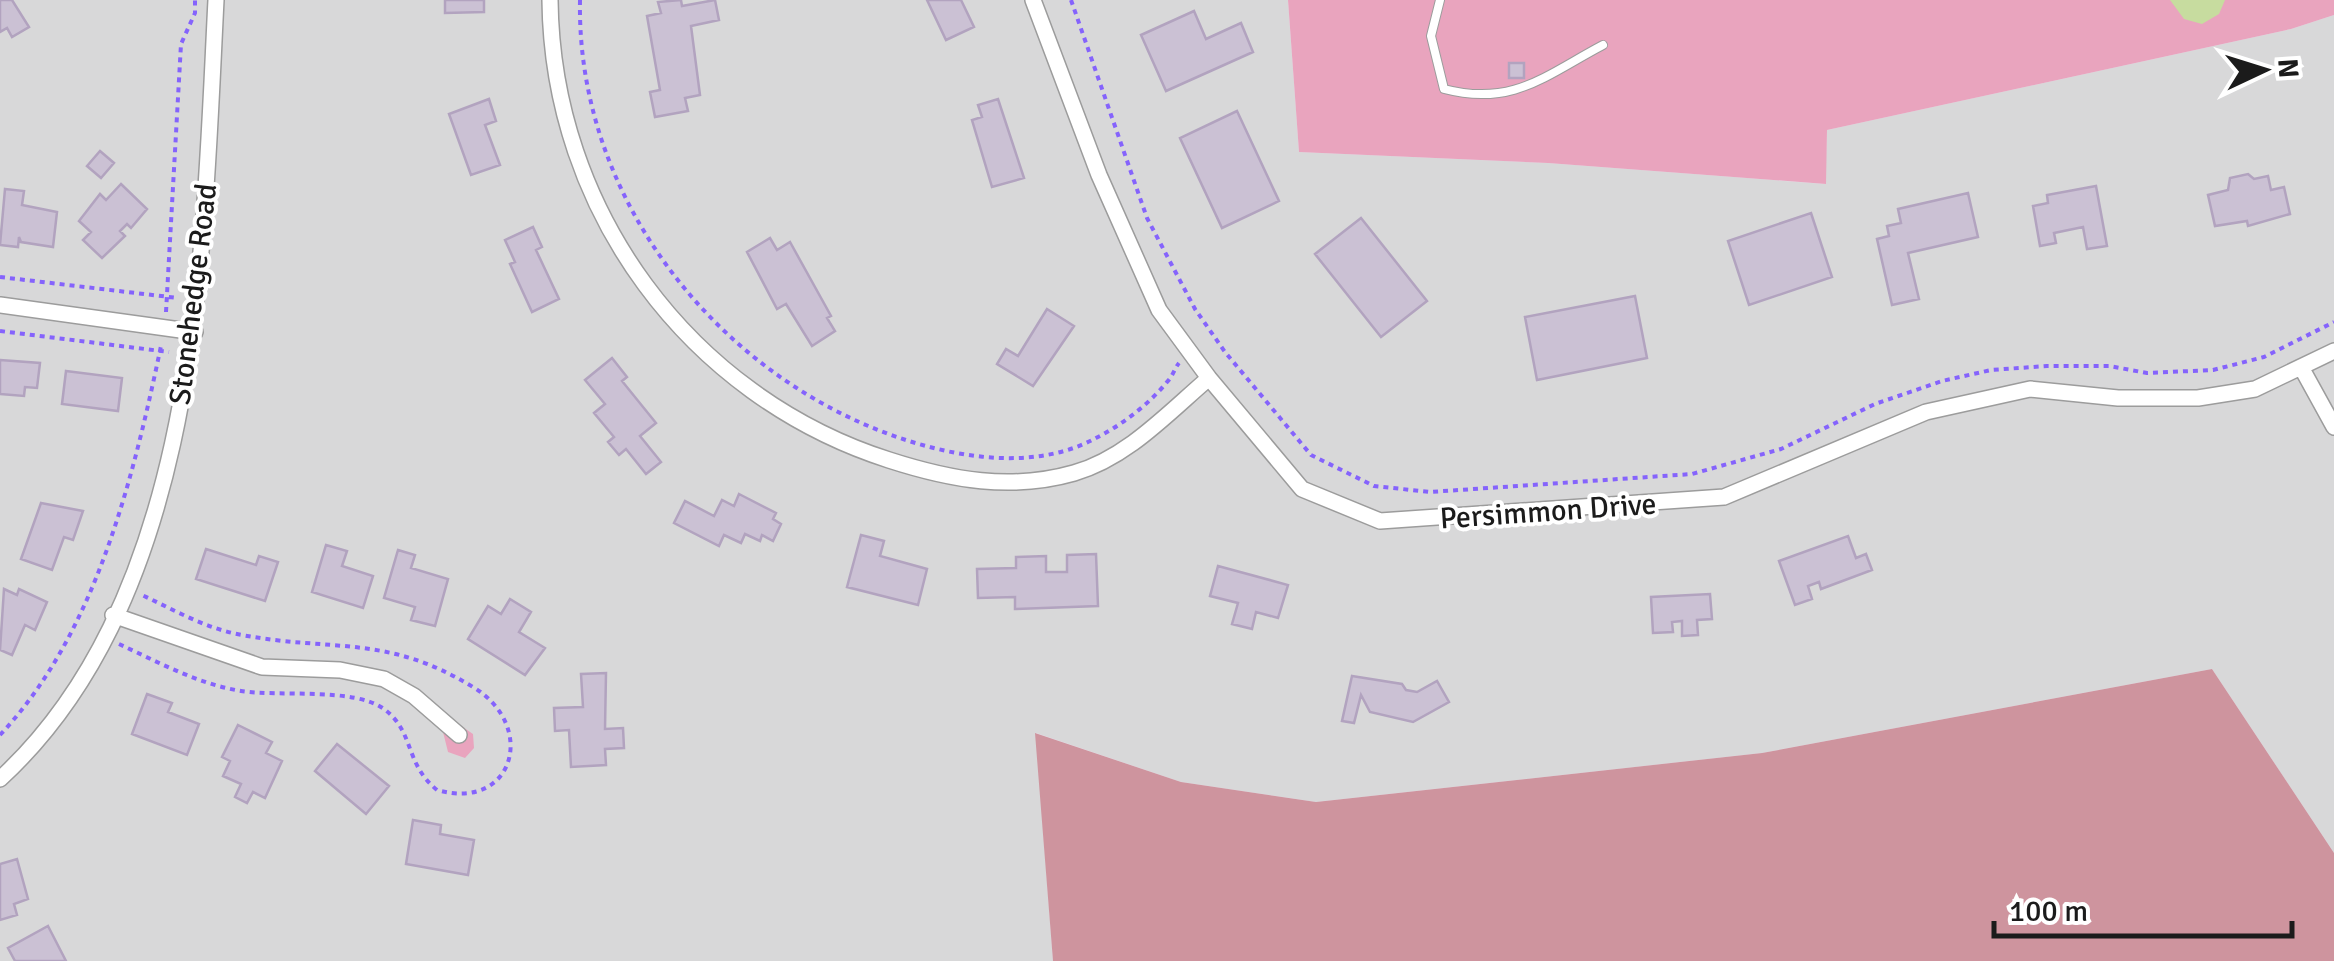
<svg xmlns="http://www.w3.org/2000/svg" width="2334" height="961" font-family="Signika,sans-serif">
<rect width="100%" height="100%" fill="#eae0ed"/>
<path fill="#d8d8d9" d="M0,0H1288L1299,152L1548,163L1825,184L1827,130L2291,29L2334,15V853L2212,669L1762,753L1316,802L1181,782L1036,733L1053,961H0Z"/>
<path fill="#e9a4be" d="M1288,0H2334V15L2291,29L1827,130L1826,184L1548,163L1299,152Z
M445,715L473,734L474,748L465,758L448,752L441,724Z"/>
<path fill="#ce949e" d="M2212,669L2334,853V961H1053L1035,733L1181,782L1316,802L1762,753Z"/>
<path fill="#c7dc9f" d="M2170,0H2225L2219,14L2202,24L2184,19Z"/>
<path fill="#cbc1d4" stroke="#b2a3bf" stroke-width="2.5" d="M0,0H12L29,27L12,37L7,28L0,32Z
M445,0H484V12L445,13Z
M681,0L682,6L715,0L719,20L691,26L700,95L685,98L688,111L655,117L650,92L660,90L647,16L661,13L658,2Z
M927,0H961L974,27L946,40Z
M1194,11L1206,39L1241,23L1253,52L1166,91L1141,35Z
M1509,63H1524V78H1509Z
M489,99L496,121L485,125L500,165L471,175L449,114Z
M998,99L1024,178L992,187L972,120L982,117L978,105Z
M1237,111L1279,201L1222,228L1180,138Z
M100,151L114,163L101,178L87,166Z
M2248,174L2254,179L2268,176L2271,190L2284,187L2290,214L2248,226L2247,221L2215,226L2208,195L2228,190L2230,178Z
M121,184L147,209L131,228L127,224L120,231L125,236L102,258L83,240L91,232L79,221L100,194L106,200Z
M2096,186L2107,246L2087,249L2083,227L2054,233L2056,243L2040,246L2033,206L2048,203L2047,195Z
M5,189L24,191L22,205L57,212L53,247L21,242L19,237L18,247L0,245Z
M1968,193L1978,237L1908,253L1919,299L1892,305L1877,239L1889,236L1887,226L1901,223L1898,209Z
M1811,213L1832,277L1749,305L1728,241Z
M1361,218L1427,301L1381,337L1315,254Z
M533,227L542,247L536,250L559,299L532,312L510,264L515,262L505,240Z
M770,238L777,250L790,242L831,316L827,318L835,331L812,346L786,304L777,309L747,252Z
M1635,296L1647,358L1537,380L1525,317Z
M1047,309L1074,326L1033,386L997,364L1006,349L1018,356Z
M612,358L627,377L622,381L656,423L640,436L661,462L646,474L626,449L619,455L608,442L614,437L594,413L605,404L585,380Z
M0,360L40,363L37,388L25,387L24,396L0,394Z
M66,371L122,378L118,411L62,404Z
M739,494L776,513L773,519L781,524L773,541L762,535L760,541L745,534L741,543L724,535L719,546L674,523L685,501L714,516L722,500L734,506Z
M41,503L83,511L73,540L64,537L52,570L21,559Z
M861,535L884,541L880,556L927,569L918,605L847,587Z
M1848,536L1856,558L1866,554L1872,570L1821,589L1819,582L1808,586L1812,599L1795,605L1779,561Z
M326,545L347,551L342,566L373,576L363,608L312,592Z
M206,549L256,565L259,556L278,562L265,601L196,579Z
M398,550L415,555L411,568L448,579L435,626L411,620L415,607L384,598Z
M1096,554L1098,606L1015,609V597L978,598L977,569L1016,568V557L1046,556V572H1067V555Z
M1218,566L1288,585L1278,618L1256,612L1252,629L1232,624L1238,603L1210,596Z
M4,589L17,595L19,589L47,602L35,630L25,625L12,655L0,650Z
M1710,594L1712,619L1697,620L1698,635L1682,636V621L1672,622L1673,632L1653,633L1651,597Z
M510,599L531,612L519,632L545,648L525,675L468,639L488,606L501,614Z
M606,673L605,729L623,728L624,748L605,749L606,765L571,767L569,730L555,731L554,708L583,707L581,674Z
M1352,676L1402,684L1406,690L1417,692L1437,681L1449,702L1413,722L1370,712L1361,695L1354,723L1342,721Z
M147,694L172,703L168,712L199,724L187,755L132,734Z
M238,725L272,742L266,753L282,761L265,798L253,792L247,803L235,797L241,784L223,776L230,761L222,757Z
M337,744L389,786L366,814L315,771Z
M413,820L441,825L440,834L474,840L468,875L406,864Z
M17,859L28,899L14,904L17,915L0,920V864Z
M48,926L66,961H15L8,948Z"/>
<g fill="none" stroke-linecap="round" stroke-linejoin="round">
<defs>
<path id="lane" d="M1440,0L1431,36L1444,89C1513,107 1546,75 1603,45"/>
<path id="street" d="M550,0C552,210 689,396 889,460C951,480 1011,491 1074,473C1127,458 1168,413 1209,378
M1033,0L1099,175L1159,310L1209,378L1302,489L1380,521L1724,497L1926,412L2030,389L2118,398H2198L2255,389L2334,351
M0,305L195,332
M2301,367L2334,427
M113,615L262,667L340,670L384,679L414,696L459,735
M0,779C201,594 203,253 216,0"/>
</defs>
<use href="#lane" stroke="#9c9c9c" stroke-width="10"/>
<use href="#street" stroke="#9c9c9c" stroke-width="18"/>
<path stroke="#8563fc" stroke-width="4" stroke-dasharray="5 5" stroke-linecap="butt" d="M580,0C576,207 731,393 926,446C981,461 1045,466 1096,438C1122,425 1149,404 1167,382C1173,376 1174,369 1179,363
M1071,0L1147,218L1195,309L1225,352L1311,455L1374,486L1430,492L1692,474L1781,449L1875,404L1942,381L1991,370L2047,366H2109L2147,373L2213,370L2264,357L2334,322
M0,277L178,298
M166,312L181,44L195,13V0
M0,331L169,352
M119,644C158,662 198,684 241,691C279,697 354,687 384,709C415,732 404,763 437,790C514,812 538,726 473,687C386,634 332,652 242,635C207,629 174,610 142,595
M0,735C96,633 133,479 161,346"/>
<use href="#lane" stroke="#fff" stroke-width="8"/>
<use href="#street" stroke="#fff" stroke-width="15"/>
</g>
<g text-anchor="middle" stroke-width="8" stroke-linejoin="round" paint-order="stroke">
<g font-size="30" fill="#1b1b1b" stroke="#fff">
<text transform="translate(193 294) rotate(-83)" y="10">Stonehedge Road</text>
<text transform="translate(1548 511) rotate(-4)" y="10">Persimmon Drive</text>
</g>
</g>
<g transform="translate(2264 70) rotate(86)" stroke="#ffffff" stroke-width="8" paint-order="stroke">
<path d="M0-8L18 38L0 25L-18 38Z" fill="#1b1b1b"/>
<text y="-15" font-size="28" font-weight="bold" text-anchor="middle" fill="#1b1b1b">N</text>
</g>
<path d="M1994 921v15h298v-15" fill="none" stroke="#1b1b1b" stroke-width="5"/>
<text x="2009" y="921" font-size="30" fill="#1b1b1b" stroke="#ffffff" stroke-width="8" paint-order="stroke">100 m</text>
</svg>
